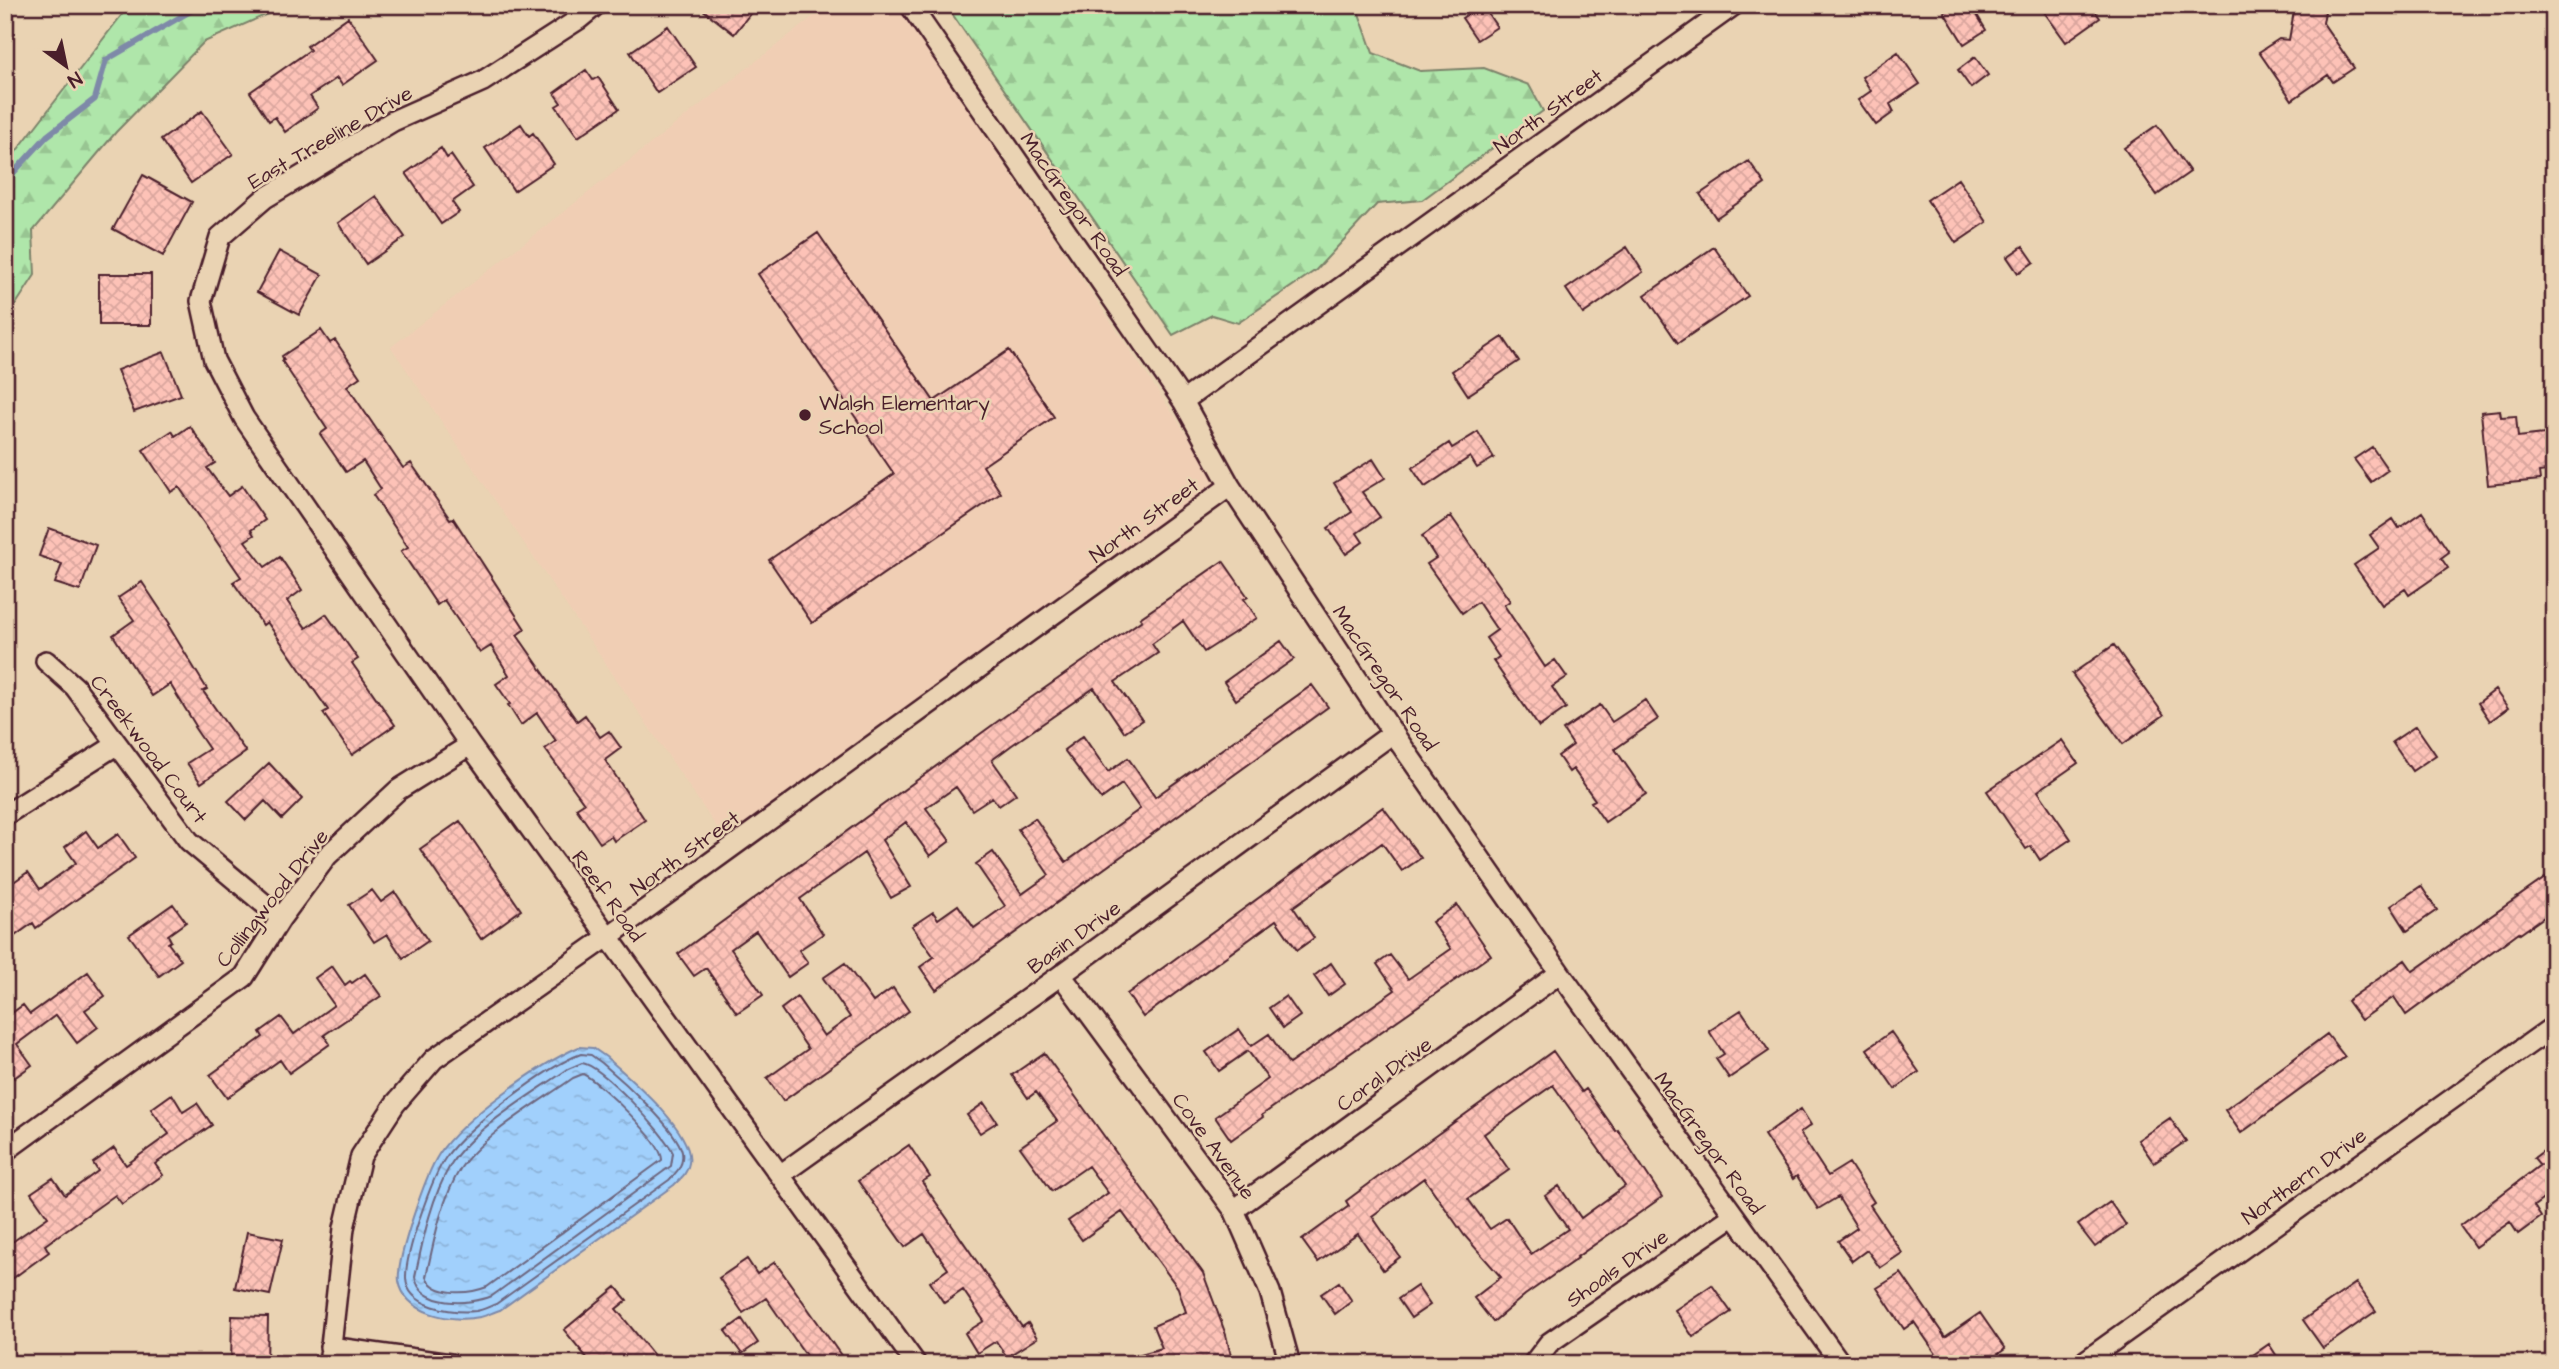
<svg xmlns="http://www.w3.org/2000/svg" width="2559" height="1369" font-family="'Architects Daughter',sans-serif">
<defs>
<pattern id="forest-firs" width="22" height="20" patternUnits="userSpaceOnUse" patternTransform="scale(1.75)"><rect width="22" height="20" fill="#afe6aa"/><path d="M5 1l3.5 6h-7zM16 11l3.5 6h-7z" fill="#98c592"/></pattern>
<pattern id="water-ripples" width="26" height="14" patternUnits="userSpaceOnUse" patternTransform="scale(1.75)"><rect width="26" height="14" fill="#a1d0fc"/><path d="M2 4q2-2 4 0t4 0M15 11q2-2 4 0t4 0" fill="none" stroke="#8cb2d8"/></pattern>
<pattern id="building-cross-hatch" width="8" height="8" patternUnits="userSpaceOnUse" patternTransform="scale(1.75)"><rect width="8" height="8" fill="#fdc2b7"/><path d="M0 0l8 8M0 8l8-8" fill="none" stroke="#daa69e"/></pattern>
</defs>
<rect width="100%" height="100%" fill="#ead3b3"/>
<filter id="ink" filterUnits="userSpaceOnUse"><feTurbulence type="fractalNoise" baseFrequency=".0143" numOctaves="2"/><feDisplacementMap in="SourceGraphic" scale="14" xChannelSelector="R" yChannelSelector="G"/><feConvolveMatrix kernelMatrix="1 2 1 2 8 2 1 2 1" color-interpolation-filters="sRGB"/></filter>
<g filter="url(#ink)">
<path fill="#f0ceb4" d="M828,5H897L1219,482L724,838L391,347Z"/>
<path fill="url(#forest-firs)" stroke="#7c826a" stroke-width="2" d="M136,5H288L204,42L116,132L33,231L35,275L5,321V166L124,12Z
M946,5H1356L1373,53L1420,71L1484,68L1529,85L1543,111L1422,200L1377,204L1316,270L1238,323L1212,315L1173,335Z"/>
<path fill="url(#water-ripples)" stroke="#7e89a8" stroke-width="2" d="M579,1047L593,1048L606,1057C629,1077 695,1132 689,1163C688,1173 680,1179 674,1185L500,1310C493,1312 486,1316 480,1317C452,1323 405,1314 399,1281C396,1260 426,1174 439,1154C461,1120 541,1063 579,1047Z"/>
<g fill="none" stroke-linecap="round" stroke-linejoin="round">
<path stroke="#6d667f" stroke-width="2" d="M581,1054L591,1055L602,1063C621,1079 678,1130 682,1152C684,1165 677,1172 669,1180L496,1304C490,1306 483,1310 476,1311C454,1313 407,1308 406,1278C405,1254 432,1177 446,1157C466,1128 547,1066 581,1054Z
M582,1063C601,1065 665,1134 673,1153L671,1166L492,1296C470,1305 421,1308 415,1277C423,1239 431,1198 451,1164C473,1128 533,1094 568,1069Z
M583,1074C600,1082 663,1143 662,1160L487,1287C469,1294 436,1297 426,1277C434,1241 441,1201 460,1169C482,1135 540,1102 573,1078Z"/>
<path stroke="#7e89a8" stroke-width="6" d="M5,182L47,136L95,99L106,60L201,5"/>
</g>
<path fill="url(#building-cross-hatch)" stroke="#4a1f2b" stroke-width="2" fill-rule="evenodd" d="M697,5H757L734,34Z
M1482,5L1497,27L1477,40L1462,18Z
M1955,5H1971L1986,30L1964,44L1944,12Z
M2039,5H2091L2100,18L2066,42Z
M2295,5H2326L2323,23L2354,68L2333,82L2328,75L2292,100L2259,52L2279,39L2289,40Z
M348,17L378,60L342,85L337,78L310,96L318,108L285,132L275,117L269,121L250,92L310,50L307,46Z
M668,26L696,67L657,93L630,52Z
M1898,52L1920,84L1890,104L1894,112L1876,125L1858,100L1871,91L1862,77Z
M1975,57L1988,75L1971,88L1958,70Z
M586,70L593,80L598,77L619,109L578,137L556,106L561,103L554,93Z
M202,111L233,154L191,183L161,140Z
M521,124L529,136L533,133L554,164L514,191L485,148Z
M2157,125L2190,172L2157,195L2124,148Z
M441,148L447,158L451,155L473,187L452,202L459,212L441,224L406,173Z
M1749,161L1765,184L1716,218L1700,194Z
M143,175L192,202L163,256L113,229Z
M1958,179L1987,222L1956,243L1927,200Z
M376,196L405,237L366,264L338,223Z
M818,233L934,401L1009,350L1054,417L983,466L1001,493L812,623L769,560L894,474L758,274Z
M2023,246L2034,262L2018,273L2007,257Z
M1627,247L1643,272L1583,314L1566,289Z
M1714,247L1748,296L1678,343L1645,295Z
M279,251L322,275L299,315L257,292Z
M99,274H151V325H99Z
M321,330L330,343L335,340L360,377L347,386L403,468L411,463L450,519L453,518L525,629L517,635L577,721L585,715L600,737L609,731L621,748L605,760L645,820L614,841L611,836L600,843L576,808L584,803L545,749L556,741L537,713L521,725L508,705L510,704L496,684L509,675L491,646L480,653L444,600L437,605L401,551L408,547L373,495L381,489L363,461L346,472L320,434L327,429L282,361L284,360L282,356Z
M1503,337L1519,361L1468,395L1452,371Z
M164,352L181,395L134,412L117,370Z
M2500,410L2501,417L2516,416L2518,437L2553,433L2554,470L2539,472L2540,480L2488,485L2481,412Z
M190,426L215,463L207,468L228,496L242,486L265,520L251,530L254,535L245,541L265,567L280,557L302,590L287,601L306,628L326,614L358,659L352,663L395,725L352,755L323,713L328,710L267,622L263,625L233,582L241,577L179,487L171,492L143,450L172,431L175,436Z
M1478,432L1494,458L1477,468L1470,457L1425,487L1412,468L1449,443L1452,448Z
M2372,447L2388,470L2371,482L2354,459Z
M1373,459L1385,478L1362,492L1380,517L1357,533L1363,542L1346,554L1328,528L1352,512L1334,483Z
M2422,512L2449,552L2441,558L2448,568L2409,595L2405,589L2382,605L2354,565L2379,548L2370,535L2393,519L2399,528Z
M1451,516L1510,601L1504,605L1545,667L1555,660L1567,677L1552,687L1566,708L1539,727L1493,661L1499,657L1486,638L1497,630L1478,602L1462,613L1427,564L1436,558L1422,536Z
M49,528L96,545L80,591L55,583L62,564L39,556Z
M1223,561L1248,597L1244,599L1257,618L1204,652L1183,621L1152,644L1158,653L1115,682L1142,720L1124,732L1094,688L1012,745L992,760L1016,794L999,806L992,797L972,810L956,787L926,808L950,841L930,856L906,822L882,840L911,887L891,898L864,853L800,899L823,934L799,950L808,963L788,977L756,931L731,949L763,995L737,1013L706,968L694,976L678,954L1005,716L1142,620L1140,618Z
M142,582L170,624L168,625L207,689L203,691L246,752L201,783L187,763L209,749L194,727L196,726L170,684L152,696L113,635L134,620L118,598Z
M1281,641L1294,659L1236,700L1224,682Z
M2114,645L2164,715L2123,744L2072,674Z
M1312,685L1328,707L936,990L920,967L934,957L912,926L933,912L938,919L958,905L974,928L1005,906L976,864L993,852L1022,894L1049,875L1018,829L1035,818L1066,862L1140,809L1122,784L1101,799L1064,750L1083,736L1108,772L1128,758L1155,797Z
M2495,690L2508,708L2490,721L2478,703Z
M1645,700L1658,719L1615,749L1646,794L1605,822L1591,802L1595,800L1573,769L1569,772L1558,756L1573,745L1563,730L1600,705L1612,722Z
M2416,726L2436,755L2412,771L2392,742Z
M2062,740L2078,763L2038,791L2071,839L2040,860L2031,846L2026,849L1987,791Z
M269,763L302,799L282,819L265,801L246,820L228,801Z
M1383,807L1421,858L1402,871L1382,843L1293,907L1314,938L1297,950L1276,920L1143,1017L1127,994Z
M460,821L521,910L481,939L420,849Z
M86,831L98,848L118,834L135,858L36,928L33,923L5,943V888L28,872L40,889L76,863L65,847Z
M2545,878L2554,891V910L2520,934L2519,932L2406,1015L2394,997L2361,1020L2347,1001L2405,960L2413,971Z
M2421,886L2437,910L2407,931L2391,906Z
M372,890L381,902L395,892L428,941L403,958L387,934L374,942L349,905Z
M173,904L186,922L168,935L171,941L168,943L181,960L159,976L129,935Z
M1457,905L1491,955L1262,1115L1263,1117L1231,1140L1215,1117L1268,1079L1248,1051L1219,1071L1206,1052L1239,1029L1251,1046L1269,1034L1289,1064L1395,990L1377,964L1390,955L1408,979L1451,949L1432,922Z
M845,963L873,1002L893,988L909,1011L783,1101L767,1078L808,1049L781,1009L797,997L824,1036L850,1017L823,978Z
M1331,963L1345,984L1328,996L1314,976Z
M332,966L345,985L350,981L352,983L365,974L381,996L324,1035L330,1044L289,1073L280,1060L227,1098L210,1075L263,1037L260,1032L281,1017L294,1034L334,1005L315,978Z
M88,972L105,996L85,1010L98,1027L77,1043L56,1015L17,1044L32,1065L14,1078L5,1066V1018L23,1005L30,1014Z
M1286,996L1300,1016L1283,1028L1269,1008Z
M1741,1010L1769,1051L1729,1078L1716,1059L1724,1054L1709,1031Z
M1891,1032L1919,1072L1895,1089L1867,1049Z
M2327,1034L2345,1057L2241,1133L2225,1110Z
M1553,1051L1582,1092L1586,1089L1616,1131L1618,1130L1662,1197L1577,1257L1578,1258L1525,1295L1493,1322L1474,1298L1501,1277L1464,1235L1424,1178L1372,1216L1400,1257L1383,1270L1358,1234L1318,1262L1302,1240L1349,1206L1346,1201L1385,1172ZM1553,1085L1625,1186L1581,1218L1559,1186L1545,1196L1568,1229L1531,1254L1507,1218L1490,1229L1468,1199L1509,1170L1484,1134Z
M1044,1053L1203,1273L1226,1335L1233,1364H1123V1359L1162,1348L1153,1326L1186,1312L1178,1288L1122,1212L1082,1240L1068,1221L1108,1193L1088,1166L1052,1191L1020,1147L1057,1121L1036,1092L1028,1098L1012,1075Z
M172,1094L183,1112L197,1103L212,1125L155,1164L163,1175L122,1204L115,1195L45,1245L49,1252L5,1284V1247L48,1217L31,1193L53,1178L65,1195L98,1171L93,1163L114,1148L126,1165L169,1134L151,1109Z
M984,1103L997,1122L980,1133L967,1115Z
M1801,1109L1811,1125L1800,1133L1828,1176L1849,1163L1874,1202L1870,1205L1902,1253L1880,1268L1867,1250L1852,1261L1838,1241L1857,1228L1838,1197L1818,1209L1797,1176L1793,1179L1764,1135Z
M2170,1118L2186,1141L2154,1163L2138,1140Z
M2554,1143V1191L2534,1206L2541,1217L2518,1234L2510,1222L2475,1247L2460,1226L2540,1165L2534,1158Z
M909,1145L930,1177L922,1182L1022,1327L1028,1323L1037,1338L1007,1357L996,1341L977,1353L965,1333L984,1321L963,1290L944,1303L930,1282L948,1269L924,1234L905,1247L858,1181Z
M2110,1202L2126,1225L2095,1247L2078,1225Z
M247,1232L283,1239L270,1295L235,1288Z
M747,1259L757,1274L775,1262L847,1364H812L766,1298L743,1313L719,1278Z
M1901,1273L1945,1337L1980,1313L2005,1349L1986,1363L1980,1354L1965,1364H1943L1914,1322L1904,1329L1877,1288Z
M1339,1282L1352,1301L1335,1314L1321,1294Z
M2356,1283L2376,1311L2323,1348L2303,1320Z
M1712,1285L1731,1312L1693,1337L1675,1310Z
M1417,1286L1430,1305L1411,1318L1398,1299Z
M616,1287L627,1300L616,1309L661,1364H592L564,1330Z
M232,1316L268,1317L267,1364H231Z
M742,1319L758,1343L742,1354L725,1331Z
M2269,1344L2282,1364H2240Z"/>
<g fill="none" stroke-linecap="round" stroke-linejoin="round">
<defs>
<path id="street" d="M596,5L579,19L483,81L393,121L265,198L220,237L201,301L214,360L244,418L470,745L916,1364
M910,5L1183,401L1230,486L1393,733L1560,973L1841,1364
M1183,401L1734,5
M46,661L75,687L189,841L281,918
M5,815L116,745
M1061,975L1234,1210L1270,1292L1290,1364
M5,1151L244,977L281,918L327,856L398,790L470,745
M780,1175L1061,975L1393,733
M1234,1210L1560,973
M330,1347L450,1364
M329,1364L344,1228L361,1156L395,1104L434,1059L609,936L1230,486
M1533,1364L1549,1343L1733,1216
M2081,1364L2554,1026"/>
</defs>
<use href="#street" stroke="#4a1f2b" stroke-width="24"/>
<use href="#street" stroke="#ead3b3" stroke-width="19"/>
</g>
</g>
<circle fill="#4a1f2b" stroke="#ead3b3" stroke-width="2.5" cx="805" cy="415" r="7"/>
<g text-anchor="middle" stroke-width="5" stroke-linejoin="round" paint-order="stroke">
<g font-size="21" fill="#4a1f2b" stroke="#ead3b3">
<text transform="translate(1548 111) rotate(-36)" y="7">North Street</text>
<text transform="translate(330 137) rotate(-30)" y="7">East Treeline Drive</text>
<text transform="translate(1074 204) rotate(55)" y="7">MacGregor Road</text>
<text transform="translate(1144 520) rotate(-36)" y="7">North Street</text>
<text transform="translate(1385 678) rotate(56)" y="7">MacGregor Road</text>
<text transform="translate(149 749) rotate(53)" y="7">Creekwood Court</text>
<text transform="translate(685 853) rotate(-36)" y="7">North Street</text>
<text transform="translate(608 896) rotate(54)" y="7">Reef Road</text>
<text transform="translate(272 898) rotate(-52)" y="7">Collingwood Drive</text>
<text transform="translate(1074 937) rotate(-36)" y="7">Basin Drive</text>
<text transform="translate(1384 1074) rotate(-36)" y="7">Coral Drive</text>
<text transform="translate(1709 1143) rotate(54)" y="7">MacGregor Road</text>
<text transform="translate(1214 1146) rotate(54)" y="7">Cove Avenue</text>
<text transform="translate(2304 1176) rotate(-36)" y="7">Northern Drive</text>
<text transform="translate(1617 1268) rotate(-35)" y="7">Shoals Drive</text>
</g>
<g font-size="21" fill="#4a1f2b" stroke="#ead3b3" text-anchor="start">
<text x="819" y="410">Walsh Elementary<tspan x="819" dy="24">School</tspan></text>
</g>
</g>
<rect width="2559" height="1369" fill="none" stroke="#ead3b3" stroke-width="28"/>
<rect x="14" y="14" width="2531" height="1341" fill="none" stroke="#4a1f2b" stroke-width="2.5" filter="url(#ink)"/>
<g transform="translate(66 66) rotate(147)" stroke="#ead3b3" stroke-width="5" paint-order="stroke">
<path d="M0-5L12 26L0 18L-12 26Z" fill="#4a1f2b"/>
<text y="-10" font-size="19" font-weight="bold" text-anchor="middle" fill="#4a1f2b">N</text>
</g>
</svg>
